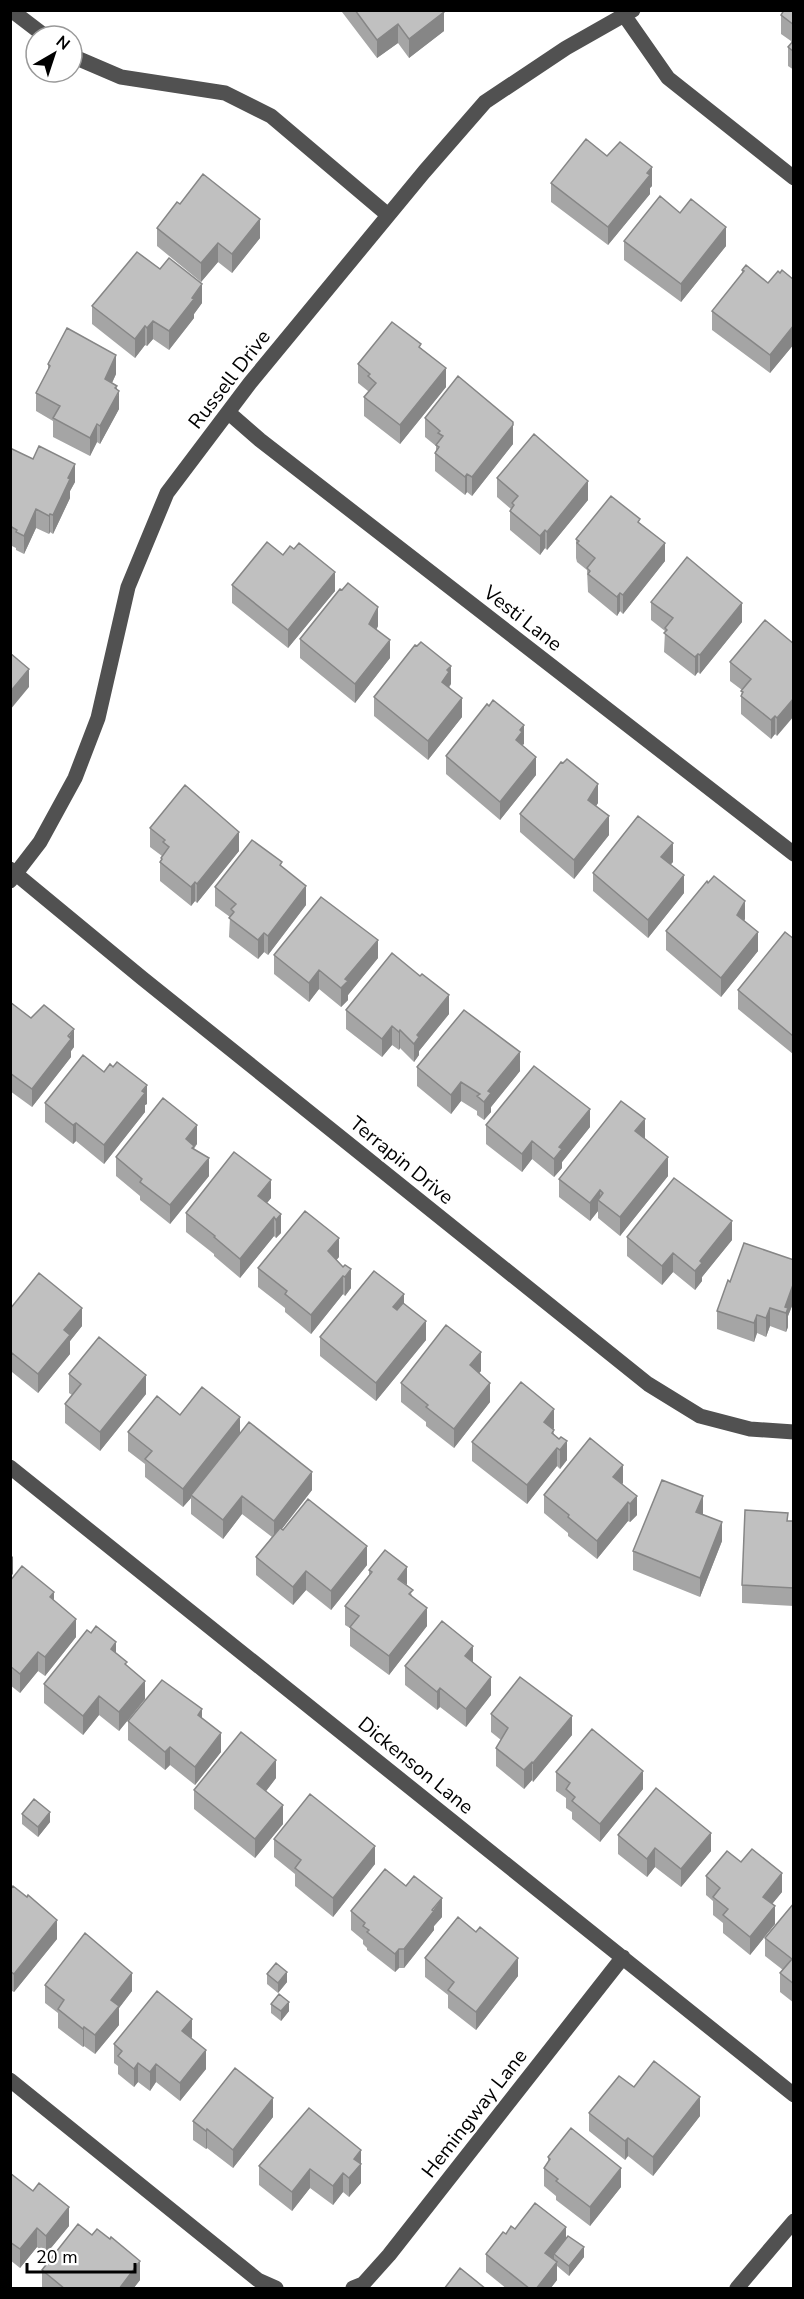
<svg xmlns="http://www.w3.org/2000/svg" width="804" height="2299" font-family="'Nunito Sans',sans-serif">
<rect width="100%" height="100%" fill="#fff"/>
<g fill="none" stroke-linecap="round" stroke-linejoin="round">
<path stroke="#515151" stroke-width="15" d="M11,10L45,36
M624,15L668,78L794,178
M72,56L121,77L225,93L271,116L388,215
M229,413L260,440L794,854
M10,869L142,978L648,1384L700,1416L750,1429L794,1432
M10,881L40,842L75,778L98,718L128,587L167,493L250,383L424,172L485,102L566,48L633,10
M10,1467L794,2095
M10,2080L258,2280L276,2288
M353,2288L363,2284L389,2255L623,1957
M737,2288L794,2221"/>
</g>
<path fill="#a5a5a5" d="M342,10H443L444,31L409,58L398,43L377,58L342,12Z
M794,10V70L788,66V47L791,44V41L781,34V15Z
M607,156L652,186L650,188V194L608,245L551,202V183Z
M180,204L260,238L232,273L218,262L201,282L157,246V228Z
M624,241L726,246L681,302L624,260Z
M742,270L768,283L794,280V344L770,373L712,330V311L742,274Z
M202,303L194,314V318L169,350L153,339L147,346L145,345L135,358L92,324V306Z
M421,348L446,387L400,444L364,416V397L368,393V391L358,383V364Z
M48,364L116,374L112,383L117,389L119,409L100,444L97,442L90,456L53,437V421L36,411V393L48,370Z
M425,418L513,422V444L472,496L467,492L465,495L435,471V453L436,451V446L425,437Z
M10,448L75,482L70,491V498L53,534L50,532L49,534L36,528L24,554L16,550V548L10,545Z
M497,478L588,500L547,550L545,548L540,555L510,530V511L511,509L497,497Z
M640,523L665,561L623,614L620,611L617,616L588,592L587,570L577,562L576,558V539Z
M294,549L335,591L288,648L232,603V585Z
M651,602L742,622L700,674L698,672L695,676L664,652L665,631L651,620Z
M378,626L376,630L390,658L355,703L300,658V639Z
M794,644L777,736L775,734L771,739L741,714V696L742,690L730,681V662Z
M451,684L449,688L462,717L428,760L374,716V697Z
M524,744L522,746L536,775L500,820L446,774V756Z
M598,803L596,806L609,835L574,879L520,832V814Z
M150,828L239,851L197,903L195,901L191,906L160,881V862L162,856L150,847Z
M673,862L670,864L684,893L648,938L593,891V873Z
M282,867L306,905L268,955L264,952L258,959L229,937L230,917L215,906V887Z
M745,919L744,921L758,951L721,997L666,950V931Z
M794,939L793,1054L738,1009V990Z
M274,955L378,958L348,995V1000L341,1007L319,989L309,1002L274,974Z
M10,1002L31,1018L74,1047L71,1051V1057L32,1107L10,1091Z
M346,1010L449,1014L419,1051V1055L414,1062L400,1048L399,1050L392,1045L382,1057L346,1029Z
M417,1067L520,1071L491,1107V1112L484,1120L477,1115V1111L461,1101L451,1114L417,1086Z
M45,1103L147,1104L145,1105V1112L104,1164L76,1141L73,1144L45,1122Z
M486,1125L590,1127L562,1162V1168L554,1177L532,1159L522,1172L486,1144Z
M644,1138L668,1176L620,1236L598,1218V1211L590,1221L559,1197V1179L645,1138Z
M197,1144L194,1149L209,1176L170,1224L140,1200V1196L116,1176V1157Z
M271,1198L267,1203L281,1214V1233L276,1238L274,1236L240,1278L214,1256V1254L186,1232V1213Z
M627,1237L732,1240L702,1277V1281L695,1290L673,1272L662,1285L627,1256Z
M339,1257L336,1260L351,1288L345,1296L343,1294L311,1334L285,1312V1308L258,1287V1268Z
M794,1260V1301L788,1316V1327L786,1332L770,1326L766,1337L757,1333L754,1342L717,1329V1311L730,1282Z
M404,1304L426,1340L376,1401L320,1356V1337Z
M10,1309L82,1326L70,1341V1354L38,1393L12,1372L10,1374Z
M481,1371L479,1373L490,1402L454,1448L426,1426V1422L401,1402V1383Z
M69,1374L146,1394L100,1451L65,1423V1404L72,1395L69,1393Z
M180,1415L240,1433L312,1490L282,1529L367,1565L331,1610L306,1590L293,1605L256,1575V1557L272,1537L242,1514L223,1539L191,1514V1498L183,1507L145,1477V1464L128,1451V1432Z
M554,1428L553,1430L554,1434L567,1460L560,1469L557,1466L527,1504L472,1461V1442Z
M623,1483L622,1484L637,1515L630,1522L628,1521L597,1559L568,1536V1533L544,1513V1495Z
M703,1514L722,1541L700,1597L633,1570V1551Z
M788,1521H794V1606L742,1603V1585Z
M369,1570L407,1585L427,1626L389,1675L350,1646V1628L345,1625V1606L369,1575Z
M10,1581L54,1600L76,1637L45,1676L38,1671L20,1693L10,1685Z
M116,1653L127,1666L145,1699L119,1731L99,1715L83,1735L44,1703V1684Z
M473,1663L491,1695L466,1727L440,1707L437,1710L405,1685V1666Z
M491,1714L572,1735L533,1782L532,1780L524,1789L496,1766V1748L501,1740L491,1732Z
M202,1718L221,1752L195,1785L170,1765L165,1770L128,1740V1721Z
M556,1772L643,1789L600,1842L572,1819V1812L566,1808V1798L556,1791Z
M276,1778L266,1791L283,1824L255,1858L194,1809V1790Z
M22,1814L50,1822L38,1837L22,1824Z
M618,1835L711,1851L681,1887L655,1867L647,1877L618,1854Z
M274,1839L375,1864L333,1917L295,1886V1874L274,1857Z
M741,1862L782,1892L772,1904L775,1924L750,1955L723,1933V1923L713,1915V1901L706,1895V1876Z
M10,1890L57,1939L14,1992L10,1990Z
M794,1903V2003L780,1992V1973L783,1970L765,1956V1938Z
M351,1911L442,1917L434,1926V1930L404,1968H399L395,1972L367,1950V1948L363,1944V1940L351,1930Z
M425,1958L518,1976L476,2030L448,2008V1995L425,1977Z
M267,1974L287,1982L278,1993L267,1984Z
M45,1985L132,1991L119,2008V2025L95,2054L84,2046L83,2047L58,2028V2013L45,2003Z
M271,2004L289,2011L281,2021L271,2013Z
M192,2037L191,2039L206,2069L180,2101L156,2082L150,2091L138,2082L134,2087L118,2074V2066L114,2063V2044Z
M634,2087L700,2116L653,2176L628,2156L625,2160L589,2131V2113Z
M273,2117L233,2168L207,2148L206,2149L193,2140V2121Z
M548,2157L621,2187L590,2226L556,2200V2196L544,2186V2168L548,2162Z
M259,2166L361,2169V2183L349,2197L343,2192L333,2205L310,2188L292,2211L259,2185Z
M10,2173L69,2226L46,2254L37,2247L20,2268L10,2260Z
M515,2229L566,2239L584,2257L569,2276L557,2266V2280L550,2289H507L486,2272V2254L506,2234Z
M92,2235L140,2280L133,2289H42V2270Z"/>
<path fill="#868686" d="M444,12V31L409,58V39Z
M398,24V43L377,58V40Z
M652,167V186L650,188V194L608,245V227Z
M260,219V238L232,273V254Z
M726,227V246L681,302V284Z
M218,243V262L201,282V263Z
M202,284V303L194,314V318L169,350V331Z
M153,321V339L147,346V328Z
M794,325V344L770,373V355Z
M145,326V345L135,358V339Z
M116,355V374L105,398V379Z
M446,368V387L400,444V425Z
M117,386V396L119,391V409L100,444V426Z
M97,424V442L90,456V438Z
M513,425V444L472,496V477Z
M75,464V482L70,491V498L53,534V515L68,478Z
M467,474V492L465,495V477Z
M588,481V500L547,550V532Z
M36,509V528L24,554V536Z
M50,514V532L49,534V516Z
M545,530V548L540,555V536Z
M665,543V561L623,614V595Z
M335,572V591L288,648V630Z
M620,593V611L617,616V597Z
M742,603V622L700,674V655Z
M378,607V626L369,643V624Z
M390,640V658L355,703V684Z
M698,654V672L695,676V657Z
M451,666V684L449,686V690L442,682L447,670Z
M29,669V687L10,710V692Z
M462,698V717L428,760V741Z
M794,698V716L777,736V718Z
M775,716V734L771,739V720Z
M524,725V744L522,745L516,740L520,730Z
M536,757V775L500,820V802Z
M598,784V803L588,818V800Z
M609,816V835L574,879V860Z
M239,832V851L197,903V884Z
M673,843V862L661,876V857Z
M684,875V893L648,938V920Z
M195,882V901L191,906V887Z
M306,886V905L268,955V936Z
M745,901V919L737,934V915Z
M758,932V951L721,997V978Z
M264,933V952L258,959V940Z
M378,940V958L348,995V1000L341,1007V988L345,979Z
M319,970V989L309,1002V983Z
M449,995V1014L419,1051V1055L414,1062V1044L417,1035Z
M392,1026V1045L382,1057V1039Z
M74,1029V1047L71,1051V1057L32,1107V1089Z
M400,1030V1048L399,1050V1032Z
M520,1052V1071L491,1107V1112L484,1120V1102L488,1091Z
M461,1082V1101L451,1114V1095Z
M147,1085V1104L145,1105V1112L104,1164V1145Z
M590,1109V1127L562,1162V1168L554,1177V1159L559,1147Z
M645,1119V1138L635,1150V1131Z
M76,1123V1141L73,1144V1125Z
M197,1125V1144L194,1147V1164L186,1139Z
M532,1141V1159L522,1172V1154Z
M668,1157V1176L620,1236V1217Z
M209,1158V1176L170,1224V1205Z
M271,1180V1198L258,1214V1196Z
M600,1190V1202L598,1200V1211L590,1221V1203Z
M281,1214V1233L276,1238V1220Z
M274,1217V1236L240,1278V1259Z
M732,1221V1240L702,1277V1281L695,1290V1271L700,1261Z
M339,1238V1257L328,1270V1251Z
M673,1253V1272L662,1285V1266Z
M11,1260V1279H10V1261Z
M351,1269V1288L345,1296V1277Z
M343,1276V1294L311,1334V1315Z
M794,1282V1301L788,1316V1327L786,1332V1313L785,1307Z
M404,1294V1313L393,1326V1307Z
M82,1308V1326L70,1341V1354L38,1393V1374L64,1330Z
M770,1308V1326L766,1337V1318Z
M757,1315V1333L754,1342V1323Z
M426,1321V1340L376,1401V1383Z
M481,1352V1371L470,1384V1365Z
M12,1353V1372L10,1374V1356Z
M146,1375V1394L100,1451V1432Z
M490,1383V1402L454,1448V1429Z
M554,1409V1428L544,1441V1422Z
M240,1417V1436L191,1495V1498L183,1507V1489Z
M567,1441V1460L560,1469V1450Z
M557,1448V1466L527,1504V1485Z
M623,1465V1483L613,1495V1477Z
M312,1472V1490L274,1539V1521Z
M242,1496V1514L223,1539V1520Z
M637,1496V1515L630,1522V1504Z
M703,1496V1515L696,1512Z
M628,1502V1521L597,1559V1541Z
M722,1522V1541L700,1597V1578Z
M367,1546V1565L331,1610V1591Z
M13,1556V1574L10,1577V1559Z
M407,1567V1585L398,1579Z
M306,1571V1590L293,1605V1587Z
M54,1592V1610L50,1597Z
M427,1608V1626L389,1675V1656Z
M76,1619V1637L45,1676V1657Z
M116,1642V1660L111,1649Z
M473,1646V1665L465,1656Z
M38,1652V1671L20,1693V1674Z
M491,1677V1695L466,1727V1709Z
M145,1681V1699L119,1731V1712Z
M440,1688V1707L437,1710V1692Z
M99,1696V1715L83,1735V1716Z
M202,1709V1728L198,1715Z
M572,1716V1735L533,1782V1763Z
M221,1733V1752L195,1785V1767Z
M170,1747V1765L165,1770V1752Z
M276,1760V1778L257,1803V1784Z
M532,1762V1780L524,1789V1770Z
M643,1771V1789L600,1842V1824Z
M283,1805V1824L255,1858V1839Z
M50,1812V1822L38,1837V1827Z
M711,1833V1851L681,1887V1869Z
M375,1846V1864L333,1917V1898Z
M655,1848V1867L647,1877V1859Z
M782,1873V1892L763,1915V1897Z
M442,1898V1917L434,1926V1930L404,1968V1949Z
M775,1906V1924L750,1955V1937Z
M57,1920V1939L14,1992V1974Z
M399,1949V1968L395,1972V1954Z
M518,1958V1976L476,2030V2012Z
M287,1972V1982L278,1993V1983Z
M132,1973V1991L119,2008V2025L95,2054V2035L111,2000Z
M289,2002V2011L281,2021V2011Z
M192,2019V2037L182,2050V2031Z
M84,2027V2046L83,2047V2029Z
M206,2050V2069L180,2101V2083Z
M138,2063V2082L134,2087V2069Z
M156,2064V2082L150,2091V2072Z
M700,2097V2116L653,2176V2157Z
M273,2098V2117L233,2168V2150Z
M207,2129V2148L206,2149V2131Z
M628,2138V2156L625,2160V2141Z
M361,2150V2183L349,2197V2178L354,2159Z
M621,2168V2187L590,2226V2207Z
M310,2169V2188L292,2211V2192Z
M343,2173V2192L333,2205V2186Z
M69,2207V2226L46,2254V2236Z
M566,2227V2245L554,2254V2260L545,2253Z
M37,2228V2247L20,2268V2249Z
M584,2247V2257L569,2276V2266Z
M140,2261V2280L133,2289H119Z
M557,2262V2280L550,2289H536Z"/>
<path fill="#c0c0c0" stroke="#868686" stroke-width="1.5" d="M355,10H443L444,12L409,39L398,24L377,40Z
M784,10H794V25L781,15Z
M794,40V52L788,47Z
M586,139L607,156L620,142L652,167L647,173L650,175L608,227L551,183Z
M203,174L260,219L232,254L218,243L201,263L157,228L177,202L180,204Z
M660,196L680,213L691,199L726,227L681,284L624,241Z
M137,252L160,269L169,258L202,284L192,298L194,299L169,331L153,321L147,328L145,326L135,339L92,306Z
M746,265L768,283L778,271L780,273L782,270L794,280V325L770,355L712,311L744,271L742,270Z
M392,322L421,344L419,347L446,368L400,425L364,397L376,383L368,376L370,374L358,364Z
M67,328L116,355L105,379L117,386L115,388L119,391L100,426L97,424L90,438L53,418L60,406L36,393L50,366L48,364Z
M458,376L513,422V425L472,477L467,474L465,477L435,453L439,447L436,445L443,436L438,433L440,431L425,418Z
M534,434L588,481L547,532L545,530L540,536L510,511L514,505L512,503L518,496L497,478Z
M39,446L75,464L68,478L70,479L53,515L50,514L49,516L36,509L24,536L16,532L17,530L10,526V448L33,459Z
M611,496L640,519L638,522L665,543L623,595L620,593L617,597L588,574L590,571L587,568L595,558L577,543L579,541L576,539Z
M267,542L283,555L290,546L294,549L299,543L335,572L288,630L232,585Z
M687,557L742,603L700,655L698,654L695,657L664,633L667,630L665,628L673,618L651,602Z
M348,583L378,607L369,624L390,640L355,684L300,639L340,589L342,590Z
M765,620L794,644V698L777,718L775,716L771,720L741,696L743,692L741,691L751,679L730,662Z
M421,642L451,666L447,670L449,672L442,682L462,698L428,741L374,697L415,645L417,646Z
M10,653L29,669L10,692Z
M493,700L524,725L520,730L522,732L516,740L536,757L500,802L446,756L487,704L489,706Z
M567,759L598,784L588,800L609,816L574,860L520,814L561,762L563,763Z
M185,785L239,832L197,884L195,882L191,887L160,862L162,859L161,858L169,847L163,842L165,840L150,828Z
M638,816L673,843L661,857L684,875L648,920L593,873Z
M252,840L282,862L280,865L306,886L268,936L264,933L258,940L229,918L234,912L231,909L236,904L215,887Z
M714,876L745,901L737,915L758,932L721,978L666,931L707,881L708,883Z
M321,897L378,940L345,979L348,981L341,988L319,970L309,983L274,955Z
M785,932L794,939L793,1036L738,990Z
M392,953L420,976L422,974L449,995L417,1035L419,1037L414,1044L400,1030L399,1032L392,1026L382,1039L346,1010Z
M10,1002L31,1018L44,1005L74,1029L68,1036L71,1039L32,1089L10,1073Z
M464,1010L520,1052L488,1091L491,1093L484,1102L477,1096L480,1094L461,1082L451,1095L417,1067Z
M83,1055L104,1072L110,1064L113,1067L117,1062L147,1085L142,1091L145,1093L104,1145L76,1123L73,1125L45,1103Z
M534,1066L590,1109L559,1147L562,1149L554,1159L532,1141L522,1154L486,1125Z
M163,1098L197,1125L186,1139L194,1146L192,1148L209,1158L170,1205L140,1182L142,1179L116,1157Z
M621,1101L645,1119L635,1131L668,1157L620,1217L598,1200L603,1193L600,1190L590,1203L559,1179Z
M234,1152L271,1180L258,1196L281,1214L276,1220L274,1217L240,1259L214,1237L215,1236L186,1213Z
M674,1178L732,1221L700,1261L702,1263L695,1271L673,1253L662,1266L627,1237Z
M305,1211L339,1238L328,1251L343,1267L345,1265L351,1269L345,1277L343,1276L311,1315L285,1294L287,1291L258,1268Z
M744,1243L794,1260V1282L785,1307L788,1308L786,1313L770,1308L766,1318L757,1315L754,1323L717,1311L728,1280L730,1282Z
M374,1271L404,1294L393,1307L397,1310L403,1303L426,1321L376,1383L320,1337Z
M39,1273L82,1308L64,1330L70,1335L38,1374L12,1353L10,1356V1309Z
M446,1325L481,1352L470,1365L490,1383L454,1429L426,1407L428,1405L401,1383Z
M99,1337L146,1375L100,1432L65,1404L81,1384L69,1374Z
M521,1382L554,1409L544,1422L554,1430L552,1433L559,1439L561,1437L567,1441L560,1450L557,1448L527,1485L472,1442Z
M202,1387L240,1417L183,1489L145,1459L152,1451L128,1432L157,1396L180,1415Z
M249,1422L312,1472L274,1521L242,1496L223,1520L191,1495Z
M590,1438L623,1465L613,1477L637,1496L630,1504L628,1502L597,1541L568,1517L569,1515L544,1495Z
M662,1480L703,1496L696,1512L722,1522L700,1578L633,1551Z
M308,1499L367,1546L331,1591L306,1571L293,1587L256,1557L280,1528L283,1530Z
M745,1510L788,1513L787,1521H794V1588L742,1585Z
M385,1550L407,1567L398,1579L413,1590L409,1594L427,1608L389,1656L350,1627L359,1616L345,1606L372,1572L369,1570Z
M22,1566L54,1592L50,1597L76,1619L45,1657L38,1652L20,1674L10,1666V1581Z
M442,1621L473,1646L465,1656L491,1677L466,1709L440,1688L437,1692L405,1666Z
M96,1626L116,1642L111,1649L127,1662L125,1664L145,1681L119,1712L99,1696L83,1716L44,1684L87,1630L91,1633Z
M520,1677L572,1716L533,1763L532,1762L524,1770L496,1748L508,1728L491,1714Z
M162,1680L202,1709L198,1715L221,1733L195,1767L170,1747L165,1752L128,1721Z
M592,1729L643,1771L600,1824L572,1801L575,1797L566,1789L570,1783L556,1772Z
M241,1732L276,1760L257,1784L283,1805L255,1839L194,1790Z
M656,1788L711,1833L681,1869L655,1848L647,1859L618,1835Z
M310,1794L375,1846L333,1898L295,1868L301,1860L274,1839Z
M34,1799L50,1812L38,1827L22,1814Z
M752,1849L782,1873L763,1897L775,1906L750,1937L723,1915L728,1909L713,1897L720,1888L706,1876L727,1851L741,1862Z
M385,1869L406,1886L414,1876L442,1898L432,1910L434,1911L404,1949H399L395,1954L367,1932L369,1930L363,1926L365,1923L351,1911Z
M13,1886L27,1897L28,1895L57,1920L14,1974L10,1971V1890Z
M794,1903V1984L780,1973L792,1959L765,1938Z
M458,1917L476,1932L480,1927L518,1958L476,2012L448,1990L454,1982L425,1958Z
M85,1933L132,1973L111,2000L119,2006L95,2035L84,2027L83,2029L58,2009L64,2000L45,1985Z
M276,1963L287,1972L278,1983L267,1974Z
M157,1991L192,2019L182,2031L206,2050L180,2083L156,2064L150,2072L138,2063L134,2069L118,2056L122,2051L114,2044Z
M279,1994L289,2002L281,2011L271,2004Z
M654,2061L700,2097L653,2157L628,2138L625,2141L589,2113L619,2076L634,2087Z
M235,2068L273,2098L233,2150L207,2129L206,2131L193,2121Z
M309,2108L361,2150L354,2159L361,2164L349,2178L343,2173L333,2186L310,2169L292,2192L259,2166Z
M571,2128L621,2168L590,2207L556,2181L558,2179L544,2168L550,2159L548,2157Z
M10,2173L33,2191L39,2183L69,2207L46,2236L37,2228L20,2249L10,2242Z
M535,2203L566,2227L545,2253L557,2262L536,2289H530L486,2254L503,2232L506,2234L511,2226L515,2229Z
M78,2224L92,2235L97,2229L110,2239L111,2237L140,2261L119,2289H65L42,2270Z
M568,2236L584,2247L569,2266L554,2254Z
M460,2268L486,2289H444Z"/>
<g text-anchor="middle" stroke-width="5" stroke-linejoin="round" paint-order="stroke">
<g font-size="20" fill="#000" stroke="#fff">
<text transform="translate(229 379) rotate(-52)" y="7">Russell Drive</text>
<text transform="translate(523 618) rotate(38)" y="7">Vesti Lane</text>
<text transform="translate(402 1160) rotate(39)" y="7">Terrapin Drive</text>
<text transform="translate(416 1765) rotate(39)" y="7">Dickenson Lane</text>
<text transform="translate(474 2113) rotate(-52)" y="7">Hemingway Lane</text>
</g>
</g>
<rect width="804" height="2299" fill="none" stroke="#000000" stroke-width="24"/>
<g transform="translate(54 54) rotate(39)"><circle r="28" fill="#ffffff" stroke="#999999" stroke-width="1.5"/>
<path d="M0-4.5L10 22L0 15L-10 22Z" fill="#000000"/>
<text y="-9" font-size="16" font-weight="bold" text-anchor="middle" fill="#000000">N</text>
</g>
<path d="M27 2263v9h108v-9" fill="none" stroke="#000000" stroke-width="3"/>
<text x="36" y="2263" font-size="18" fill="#000000" stroke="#ffffff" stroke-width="4.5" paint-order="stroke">20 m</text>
</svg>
